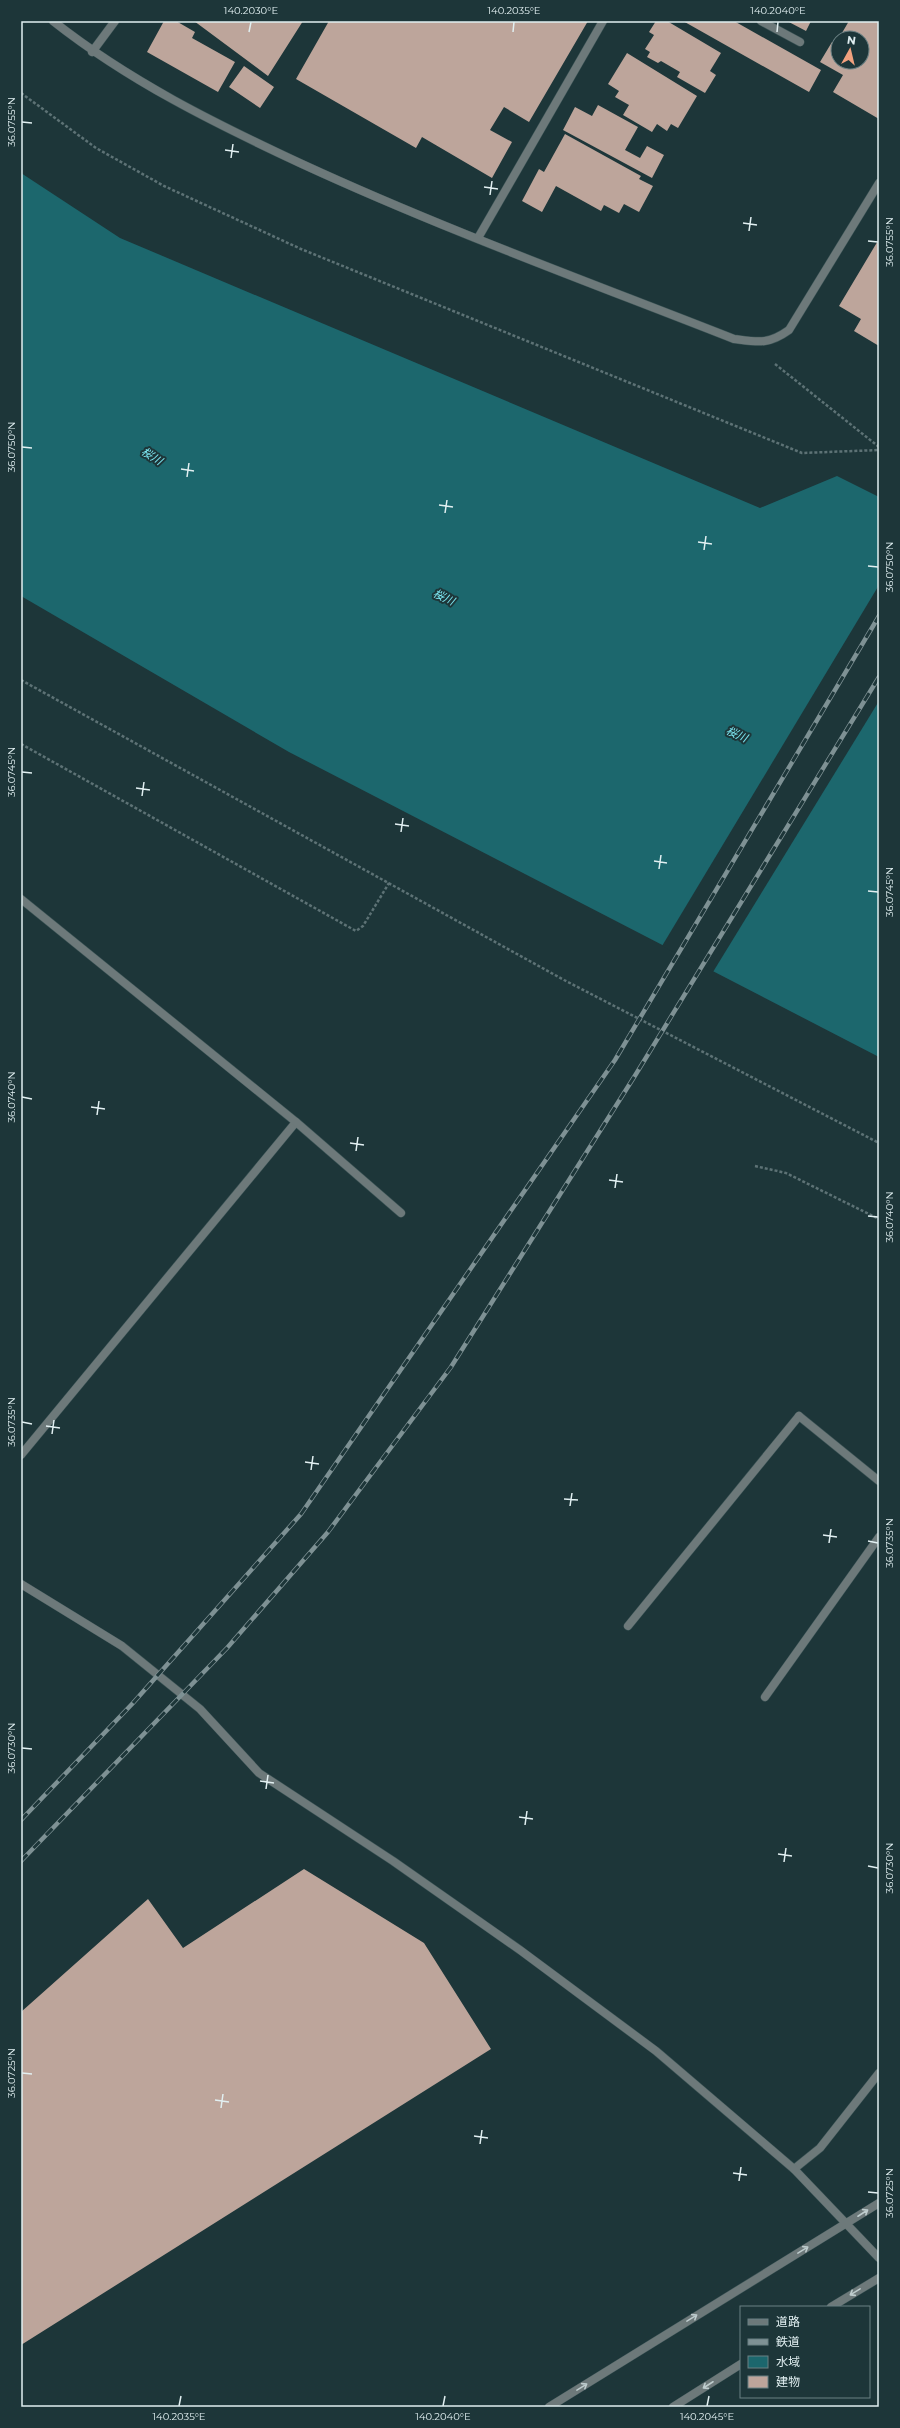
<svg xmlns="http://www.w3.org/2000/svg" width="900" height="2428" font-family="Montserrat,'Noto Sans JP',sans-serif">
<rect width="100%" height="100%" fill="#1d3639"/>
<path fill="#1c676d" d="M21,173L120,238L760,508L837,476L879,497V1057L289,752L21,596Z"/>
<path fill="#1d3639" d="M879,585V701L713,972L662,946Z"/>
<path fill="#bda59b" d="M164,21H176L195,32L192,38L235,62L218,92L147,52Z
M194,21H303L268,76Z
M329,21H588L529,122L504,107L490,130L512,142L492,178L422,137L416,148L296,79Z
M656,21H667L721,53L710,71L716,75L705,93L677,77L680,72L661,61L658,63L647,57L650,52L645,49L654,35L649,32Z
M683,21H734L821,70L809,92Z
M787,21H811L806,31Z
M849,21H879V119L833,92L843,75L820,62L832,42L836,43L838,39V62H862V38H839Z
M627,53L697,96L678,128L671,124L667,131L657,124L652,132L623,115L629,105L615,97L619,91L608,84Z
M244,66L274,87L260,108L229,87Z
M598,105L638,127L625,150L640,158L647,146L664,155L652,178L563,130L575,107L592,116Z
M565,134L641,176L639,179L653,186L639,212L624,204L619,213L604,205L601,211L556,186L542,212L522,201L539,169L544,172Z
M879,239V346L854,331L861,319L839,306Z
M304,1869L424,1943L491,2049L21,2345V2012L148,1899L183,1948Z"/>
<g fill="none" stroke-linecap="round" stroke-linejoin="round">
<defs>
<path id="service" d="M761,21L800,42
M21,1455L296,1122
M628,1626L799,1416
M765,1697L879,1537"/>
<path id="minor" d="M53,21C129,81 214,123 302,164C443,229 589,282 734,339C758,342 768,345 789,330L879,183
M92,52L115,21
M478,238L603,21
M21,899L296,1122L401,1213
M799,1416L879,1481
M794,2169L820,2148L879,2073"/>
<path id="tertiary" d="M21,1584L122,1646L200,1709L259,1773L393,1861L520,1950L656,2051L794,2169L879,2258
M831,2307L879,2278
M549,2407L879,2203
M673,2407L741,2364"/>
</defs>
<use href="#service" stroke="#3c5456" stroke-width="9"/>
<use href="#minor" stroke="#3c5456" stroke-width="9"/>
<use href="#tertiary" stroke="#3c5456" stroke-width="9"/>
<path stroke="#5d7275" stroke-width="2.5" stroke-dasharray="3 2" stroke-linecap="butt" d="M21,93L96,148L164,186L301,249L802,453L879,450
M775,364L879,447
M21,680L564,980L879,1143
M21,744L356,931L363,926L389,883
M755,1166L786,1173L879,1219"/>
<use href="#service" stroke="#6d797a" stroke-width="8"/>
<use href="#minor" stroke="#6d797a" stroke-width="8"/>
<use href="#tertiary" stroke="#6d797a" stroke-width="8"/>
<defs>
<path id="rail" d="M21,1820L133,1703L301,1514L615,1060L879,616
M21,1861L227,1648L328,1532L451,1367L636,1074L879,677"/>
</defs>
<use href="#rail" stroke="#7e9194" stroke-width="4.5"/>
<use href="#rail" stroke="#1d3639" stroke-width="3" stroke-dasharray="9" stroke-linecap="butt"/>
</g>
<defs><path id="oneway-shaft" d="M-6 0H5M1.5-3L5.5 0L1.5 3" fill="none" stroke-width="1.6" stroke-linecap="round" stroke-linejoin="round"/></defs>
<g stroke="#becccd">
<use href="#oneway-shaft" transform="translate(863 2213) rotate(-33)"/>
<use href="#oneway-shaft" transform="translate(803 2250) rotate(-31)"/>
<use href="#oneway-shaft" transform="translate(855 2292) rotate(149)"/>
<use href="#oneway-shaft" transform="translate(692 2318) rotate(-32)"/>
<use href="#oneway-shaft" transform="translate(708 2385) rotate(147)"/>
<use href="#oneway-shaft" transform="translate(582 2387) rotate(-32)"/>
</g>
<path fill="none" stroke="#e1eff1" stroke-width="1.5" d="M249,32L251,22M513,32L514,22M777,32L778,22M22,122L32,123M225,150L239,152M231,158L233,144M484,187L498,189M490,195L492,181M743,223L757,225M749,231L751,217M868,241L878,242M22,447L32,448M181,469L194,471M187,477L189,463M439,505L453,507M445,513L447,500M698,542L712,544M704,550L706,536M868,566L878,567M22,772L32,773M136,788L150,790M142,796L144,782M395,824L409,826M401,832L403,818M654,861L667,863M659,869L661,855M868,891L878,892M22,1097L32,1099M91,1107L105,1109M97,1115L99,1101M350,1143L364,1145M356,1151L358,1137M609,1180L623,1182M615,1188L617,1174M868,1216L878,1217M22,1422L32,1424M46,1426L60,1428M52,1434L54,1420M305,1462L319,1464M311,1470L313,1456M564,1499L578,1500M570,1506L572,1493M823,1535L837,1537M868,1541L878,1543M829,1543L831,1529M22,1748L32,1749M260,1781L274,1783M266,1789L268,1775M519,1817L533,1819M525,1825L527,1811M778,1854L792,1856M784,1862L786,1848M868,1866L878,1868M22,2073L32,2074M215,2100L229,2102M221,2108L223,2094M474,2136L488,2138M480,2144L482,2130M733,2173L747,2175M739,2181L741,2167M868,2192L878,2193M179,2406L181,2396M443,2406L445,2396M707,2406L709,2396"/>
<g text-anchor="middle" stroke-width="4" stroke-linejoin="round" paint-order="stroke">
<g font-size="11" font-style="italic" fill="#7eeaf5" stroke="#1d3639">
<text transform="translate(152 456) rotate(32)" y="4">桜川</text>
<text transform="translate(444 597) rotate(25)" y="4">桜川</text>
<text transform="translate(737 734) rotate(24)" y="4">桜川</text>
</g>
</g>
<rect width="900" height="2428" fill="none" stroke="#1d3639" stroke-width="44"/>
<rect x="740" y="2306" width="130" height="92" fill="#1d3639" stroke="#6b8083"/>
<rect x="748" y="2319" width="20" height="6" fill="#6d797a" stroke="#6b8083"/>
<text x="776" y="2326" font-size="12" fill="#e1eff1">道路</text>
<rect x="748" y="2339" width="20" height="6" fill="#7e9194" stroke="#6b8083"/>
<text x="776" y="2346" font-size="12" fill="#e1eff1">鉄道</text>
<rect x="748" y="2356" width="20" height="12" fill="#1c676d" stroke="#6b8083"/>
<text x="776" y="2366" font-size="12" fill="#e1eff1">水域</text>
<rect x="748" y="2376" width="20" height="12" fill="#bda59b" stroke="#6b8083"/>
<text x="776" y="2386" font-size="12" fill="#e1eff1">建物</text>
<g transform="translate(850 50) rotate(8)"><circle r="19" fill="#1d3639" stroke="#6b8083"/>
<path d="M0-3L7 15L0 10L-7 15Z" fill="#f1a17e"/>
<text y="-6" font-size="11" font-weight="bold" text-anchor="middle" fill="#e1eff1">N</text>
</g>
<rect x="22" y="22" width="856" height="2384" fill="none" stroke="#e1eff1" stroke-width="1.5"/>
<g font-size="10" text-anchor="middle" fill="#e1eff1">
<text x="251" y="14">140.2030°E</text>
<text x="514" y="14">140.2035°E</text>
<text x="778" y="14">140.2040°E</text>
<text transform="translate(11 122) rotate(-90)" y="4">36.0755°N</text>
<text transform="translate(889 242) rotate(-90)" y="4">36.0755°N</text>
<text transform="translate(11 447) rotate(-90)" y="4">36.0750°N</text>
<text transform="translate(889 567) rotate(-90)" y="4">36.0750°N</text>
<text transform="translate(11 772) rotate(-90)" y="4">36.0745°N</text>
<text transform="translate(889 892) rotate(-90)" y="4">36.0745°N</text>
<text transform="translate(11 1097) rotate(-90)" y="4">36.0740°N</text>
<text transform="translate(889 1217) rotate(-90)" y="4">36.0740°N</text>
<text transform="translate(11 1422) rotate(-90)" y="4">36.0735°N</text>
<text transform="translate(889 1543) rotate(-90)" y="4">36.0735°N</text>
<text transform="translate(11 1748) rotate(-90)" y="4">36.0730°N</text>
<text transform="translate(889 1868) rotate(-90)" y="4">36.0730°N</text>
<text transform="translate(11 2073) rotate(-90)" y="4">36.0725°N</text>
<text transform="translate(889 2193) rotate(-90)" y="4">36.0725°N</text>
<text x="179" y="2420">140.2035°E</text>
<text x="443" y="2420">140.2040°E</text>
<text x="707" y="2420">140.2045°E</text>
</g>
</svg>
